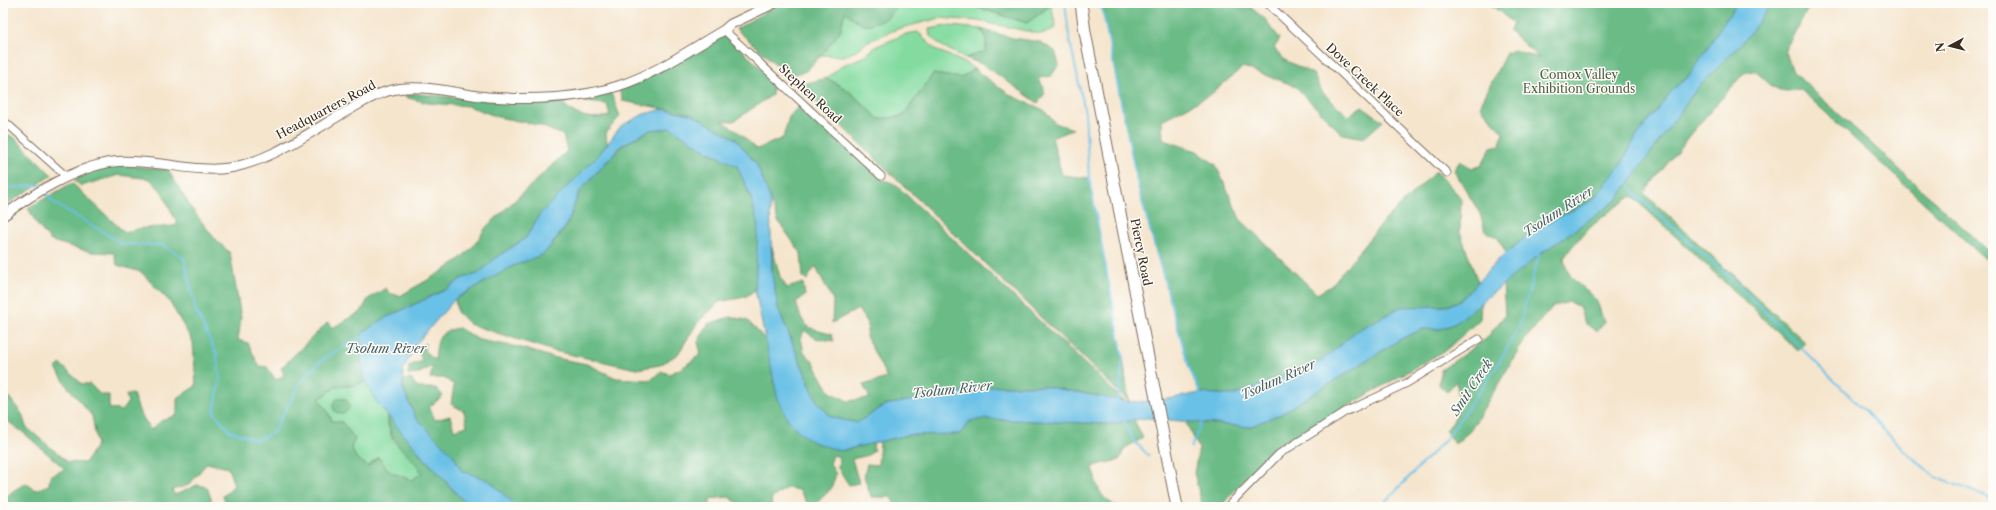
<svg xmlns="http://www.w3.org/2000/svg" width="1996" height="510" font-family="'Libre Caslon Text',serif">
<rect width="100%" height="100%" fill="#fdfcf7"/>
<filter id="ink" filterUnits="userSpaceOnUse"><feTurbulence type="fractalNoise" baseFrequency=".025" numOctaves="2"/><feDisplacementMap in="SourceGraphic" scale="8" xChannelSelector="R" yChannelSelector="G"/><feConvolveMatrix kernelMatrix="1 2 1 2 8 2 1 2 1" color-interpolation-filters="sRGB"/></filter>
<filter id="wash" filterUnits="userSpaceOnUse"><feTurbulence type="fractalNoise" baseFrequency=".012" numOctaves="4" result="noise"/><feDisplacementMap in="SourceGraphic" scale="16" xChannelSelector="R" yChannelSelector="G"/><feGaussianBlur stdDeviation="0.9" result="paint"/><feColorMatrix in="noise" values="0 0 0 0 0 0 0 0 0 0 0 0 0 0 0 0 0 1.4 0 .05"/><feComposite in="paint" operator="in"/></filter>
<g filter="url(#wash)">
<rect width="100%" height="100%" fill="#f5e5cd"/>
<path fill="#83dba0" stroke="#5f825f" d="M901,3H963L1027,23L1051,5L1056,28L1041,34L978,21L940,18L897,29L868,41L856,51L844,56L821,55L840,32L845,11L886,19Z
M948,26L981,29L986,37V51L966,58L943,47L930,36L929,29Z
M918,32L935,49L967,64L974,69L961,78L933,74L903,116L879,119L849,91L827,78L843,65L863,57L877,46L906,34Z
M365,382L376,401L388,415V425L393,441L415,461L422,473L412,480L390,472L378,457L368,466L356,458L351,447L355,439L342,422L332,421L327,410L319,399L336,387L350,386Z"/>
<path fill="#6abb86" stroke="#527252" d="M780,3H901L886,19L864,26L845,12L840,32L825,51L806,71L789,76L736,29Z
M963,3H1051V5L1027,23Z
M1101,3H1245L1265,19L1280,39L1274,48L1285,60L1313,74L1322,92L1348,116L1362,106L1383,121L1364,138L1342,134L1295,86L1243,67L1210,95L1162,120L1163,140L1197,151L1216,165L1240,219L1317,294L1331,286L1382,223L1436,171L1461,198L1460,232L1478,282L1461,300L1447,306L1401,307L1356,331L1320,362L1235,395L1200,393L1189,367L1139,191Z
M1489,3H1737L1688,77L1674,88L1636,137L1622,163L1593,200L1537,228L1506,253L1498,238L1485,231L1480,214L1454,170L1460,161L1472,168L1481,166L1491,147L1500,145L1503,133L1480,106L1506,53L1514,50L1539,58L1510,31L1513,23Z
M1772,3H1811L1785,50L1793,72L1993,255V266L1800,89C1776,95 1773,86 1755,71L1744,73L1692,132L1644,193L1805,342L1798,351L1632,196C1607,212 1580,233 1564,258C1568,282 1580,283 1595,299C1599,304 1601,315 1604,322L1597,332L1585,323L1579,307L1569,302L1552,307L1526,338L1470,431L1455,444L1446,430C1462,413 1460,403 1456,381L1447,392L1439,385L1441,370L1486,339L1505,315L1503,284L1539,255L1617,200L1695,91L1748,35Z
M981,29L1013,38L1040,42L1055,51L1059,65L1051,76L1039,78L1045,93L1038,103L984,65L966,58L986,51V37Z
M725,35L773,79L772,95L734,121H722L736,130L757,149L783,138L789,117L799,106L881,179L895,184L1124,401L1044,386H995L885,405L857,423L831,417L816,400L778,308L772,273V247L780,277L787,288L803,283L805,296L796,302C803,327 806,328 831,334L834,341L815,338L804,330L801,339L804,352L812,360L830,392L848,401L870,398L863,385L887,378L866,336L868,325L858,309L832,323L833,300L815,266L807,280L803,277L801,253L778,221L757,165L736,139L691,114L623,101L619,89L666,68Z
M974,69L1010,95L1044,110L1055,123L1073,129L1052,138L1062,175L1089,178L1123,358L1129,402L799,85L827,78L849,91L879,119L903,116L933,74L961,78Z
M610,91L620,116L606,133L607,144L598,156L539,215L526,238L498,256L478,274L462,278L447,289L385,318L361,360L365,382L349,386L336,387L319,399L327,410L332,421L342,422L355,439L351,447L356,458L368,466L378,457L390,472L412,480L422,473C408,449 388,446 388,415L419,453L469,507H228L223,496L234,485L228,468L207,463L189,485L172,490L175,495L197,485L207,487L214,507H202L200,502H194L196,507H145L128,503L107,504L104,507H3V500L13,491L26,483L35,490L49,485L50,476L65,469L24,433L3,418V393L8,396L22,414L26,427L68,462L85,463L97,444L92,416L67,386L56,368L60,364L82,384H90L101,395H109V408L121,411L128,402L126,395L133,394L140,413L151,430L161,421L177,415V398L196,386L193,342L169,301L141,272L117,265L114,253L91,252L51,241L38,226L28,208L72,183L125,233C142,225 159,229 178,225L162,192L150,179L119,175L81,186L74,180L103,168L122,165L168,170L191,208L215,239L230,253L241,318L238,340L248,343L259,366L267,367L276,380L284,375L281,368L328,322L332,328L361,312L368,299L386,288L389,293L400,296C424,281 456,267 474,245C483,234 482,229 495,219L567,151L563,135L538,125L498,117L468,106L428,103L405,97L407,93L472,99H559C574,117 588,120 610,116L607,104L585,102L579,97Z
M671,128L707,151L737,166L750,195L759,225L755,290L745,297L719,302L698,322L678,354L660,365L637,369L554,351L469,324L457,312L455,299L513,266L544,254L567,226L579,192L623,145L650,130Z
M8,135L14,137L52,175L3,207V141Z
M1481,302L1480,319L1446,350L1272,449L1220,507H1203L1194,473L1199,448L1185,421L1249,427L1281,414L1401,339L1423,329H1441L1455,323Z
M730,317L747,320L767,341L777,396L840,451L873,443L874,450L869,455L852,459L859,483L849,485L838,468L839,457L833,455L830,464L836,474L831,489L813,507H810L799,490L786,488L771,499L772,507H743L729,497L710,499V507H517L490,481L461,470L454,456L416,418L403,389V380L411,379L418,388H436L443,396L429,407L435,420L450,416L454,430L467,426L464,411L451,404L454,385L444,378H430L433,366L417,374L408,375L409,366L422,361L418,348L425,343L424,351L435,360C437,341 437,331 459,328L479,340L518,347L551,357L587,364L616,378L651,380L661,371L669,374L682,368L701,354L698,342L708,324Z
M333 406a8 8 0 1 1 16 0a8 8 0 1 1-16 0Z
M984,419L1109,424L1134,420L1143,438L1125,448L1119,460L1093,466C1096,486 1099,498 1118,507H896L891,497H871L864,476L867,464L878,465L880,441L908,435L960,434L970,421Z"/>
<path fill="#6ac1e7" stroke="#527682" d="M1737,3H1772L1749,35L1695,91L1617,200L1539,255L1456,323L1441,329H1423L1401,339L1281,414L1249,427L1147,418L1109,424L984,419L970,421L960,434L908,435L840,451L813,442L798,431L787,418L777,396L755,290L758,225L750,195L737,166L707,151L671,128L650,130L622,145L579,192L567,225L544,254L513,266L455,299L416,344L403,370V389L416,418L454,456L461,470L490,481L517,507H469L406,438L376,401L365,382L361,360L362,333L385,318L447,289L462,278L478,274L498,256L526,238L539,215L598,156L621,126L644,114L664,109L691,114L736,139L757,165L770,198L772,273L778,308L816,400L831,417L857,423L885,405L995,386H1044L1129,402L1156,401L1200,393L1235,395L1320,362L1356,331L1401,307L1447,306L1461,300L1499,259L1537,228L1593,200L1622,163L1636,137L1674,88L1688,77Z"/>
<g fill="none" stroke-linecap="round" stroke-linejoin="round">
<path stroke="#6ac1e7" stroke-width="2" d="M1065,3L1069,36L1085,113L1089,178L1123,358L1118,400
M1101,3L1139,191L1189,367L1201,395
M1629,185L1639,198L1732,279L1904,450L1935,477L1993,499
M3,189L40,185L41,187
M45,192L54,203L123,244L162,245L184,258L196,311L217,355L220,379L214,413L230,431L256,440L273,433L302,380L324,358L362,337
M1123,419L1133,440L1149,456
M1191,448L1202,421
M1380,507L1447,438L1497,366L1519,327L1539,255"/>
</g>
</g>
<g filter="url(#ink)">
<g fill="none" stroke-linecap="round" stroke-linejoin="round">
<defs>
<path id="minor" d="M1267,3L1447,173
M724,30L881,176
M3,120L67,177
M1227,507L1279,454L1345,412L1407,383L1479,339"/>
<path id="tertiary" d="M3,216C32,194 76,167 113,162C126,160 139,162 152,163C176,165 204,172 229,168C271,161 310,132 347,111C360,104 373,95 388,91C419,82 456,94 488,97C530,100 578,99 618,86C656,74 691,49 724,30L731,24L775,3"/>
<path id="secondary" d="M1081,3L1085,32L1177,507"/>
</defs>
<use href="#minor" stroke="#7c6b5b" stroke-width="9"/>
<use href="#tertiary" stroke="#7c6b5b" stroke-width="11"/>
<use href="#secondary" stroke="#7c6b5b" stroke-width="13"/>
<use href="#minor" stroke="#fff" stroke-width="7"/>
<use href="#tertiary" stroke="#fff" stroke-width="9"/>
<use href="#secondary" stroke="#fff" stroke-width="11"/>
</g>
</g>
<g text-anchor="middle" stroke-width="3" stroke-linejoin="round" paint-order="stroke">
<g font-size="12" fill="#515f45" stroke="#fdfcf7">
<text x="1579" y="79">Comox Valley<tspan x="1579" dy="14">Exhibition Grounds</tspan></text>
</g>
<g font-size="12" fill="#3b2a1e" stroke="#fdfcf7">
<text transform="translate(1365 80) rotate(43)" y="4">Dove Creek Place</text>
<text transform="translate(810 94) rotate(43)" y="4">Stephen Road</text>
<text transform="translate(326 110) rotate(-28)" y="4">Headquarters Road</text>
<text transform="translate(1141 252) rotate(79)" y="4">Piercy Road</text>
</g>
<g font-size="13" font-style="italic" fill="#4b5f64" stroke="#fdfcf7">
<text transform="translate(1558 211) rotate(-33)" y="5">Tsolum River</text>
<text x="386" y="353">Tsolum River</text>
<text transform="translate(1278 379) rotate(-24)" y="5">Tsolum River</text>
<text transform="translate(1471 387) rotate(-56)" y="5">Smit Creek</text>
<text transform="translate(952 389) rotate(-6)" y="5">Tsolum River</text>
</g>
</g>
<rect width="1996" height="510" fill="none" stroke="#fdfcf7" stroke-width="16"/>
<g transform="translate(1950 46) rotate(263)" stroke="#fdfcf7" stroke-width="3" paint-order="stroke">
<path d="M0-3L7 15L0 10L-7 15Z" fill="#3b2a1e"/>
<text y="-6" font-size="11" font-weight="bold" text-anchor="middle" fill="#3b2a1e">N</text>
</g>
</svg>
